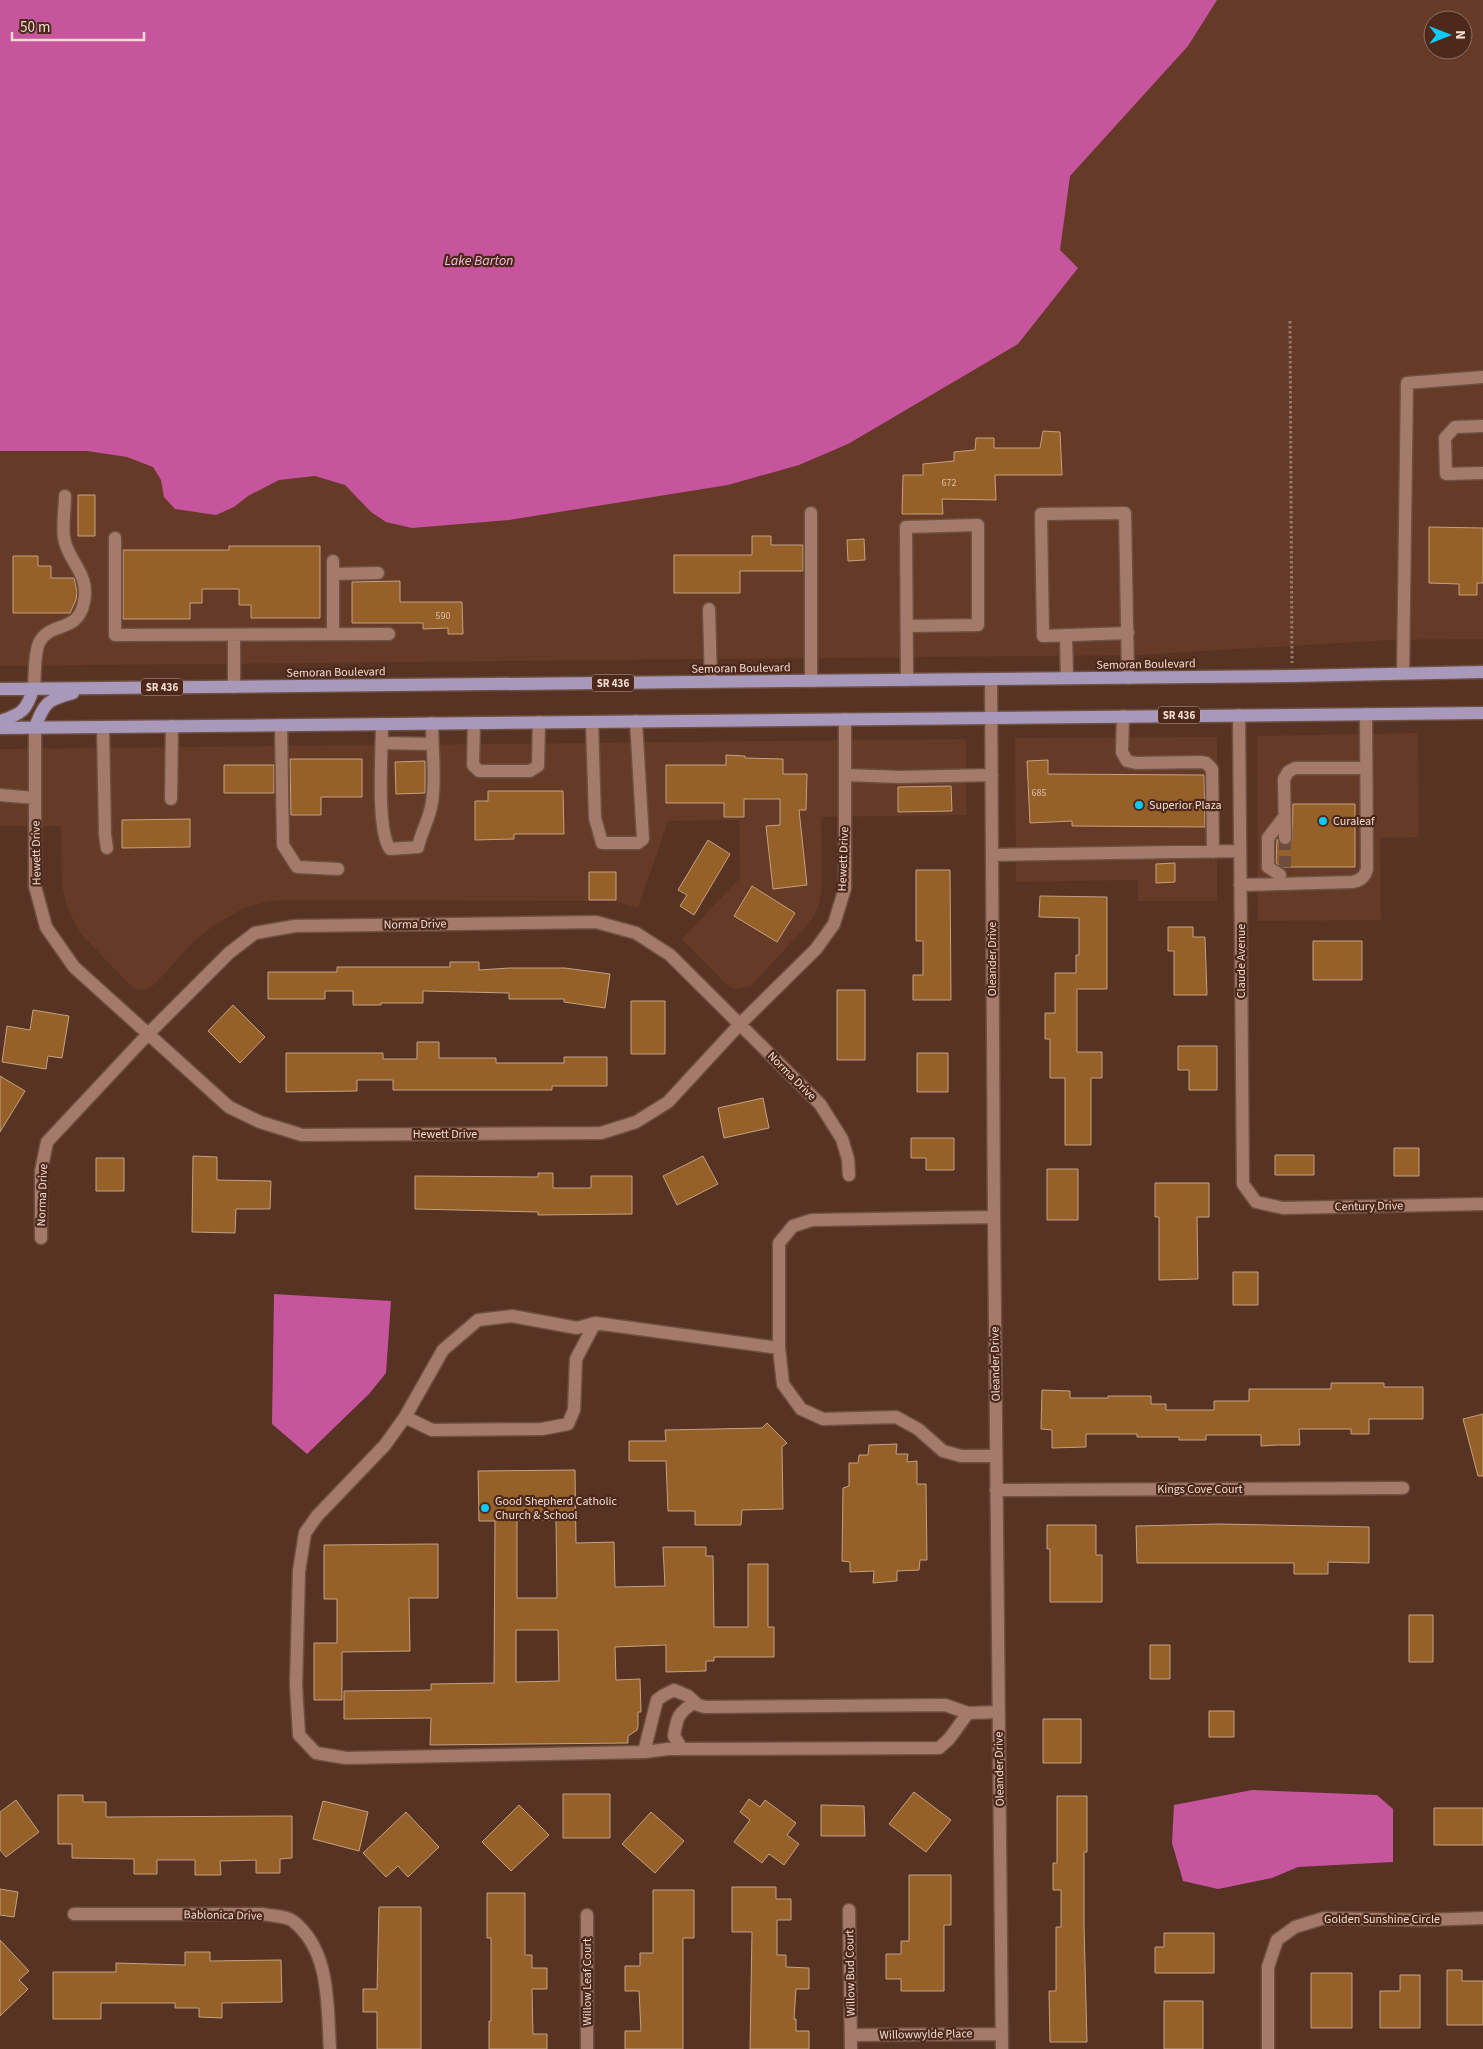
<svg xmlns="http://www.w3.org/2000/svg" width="1483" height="2049" font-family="'Source Sans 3',sans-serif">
<rect width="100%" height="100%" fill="#573324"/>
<path fill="#653a27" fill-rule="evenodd" d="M0,0H1483V639L1392,640L1137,655L0,666ZM1433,20H1463V50H1433Z
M1418,733L1419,837L1380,838L1381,920L1258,921L1257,736Z
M1217,737V901H1138V880L1016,882L1015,738Z
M966,739V815L821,817L822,888L818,907L811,921L751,986L737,989L729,987L682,939L740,878L739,820L668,821L638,908L613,901L294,900L269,901L242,909L216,924L194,941L156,983L148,989L141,990L133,988L79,932L67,907L62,886L61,826H0V749Z"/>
<path fill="#c6559e" d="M0,0H1217L1188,46L1070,176L1060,250L1078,268L1018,344L848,444L799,465L728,485L509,520L412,528L386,522L371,512L345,485L315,476L279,480L248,496L234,507L216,515L175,509L164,497L161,480L153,467L127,457L87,451H0Z
M274,1294L391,1301L386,1373L369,1394L307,1454L272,1424Z
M1252,1790L1377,1795L1393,1809V1862L1298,1867L1272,1878L1218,1889L1183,1881L1172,1843L1174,1805Z"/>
<path fill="#966029" stroke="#c3a182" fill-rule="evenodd" d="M1043,431L1060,432L1062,475H995L996,500L942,499L943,514H902L903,475H923V464L954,461V452L975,450L976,438H994V448H1040Z
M78,495H95V536H78Z
M1429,527L1483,528V583H1477V595H1459V584L1429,583Z
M752,536H771V545H803V571H740V593H674V555H752Z
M864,539L865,560L848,561L847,540Z
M229,546H320V618H251V605H239V589H202V603H190V619H123V550H229Z
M13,556H38V566H51V578H74L77,592L76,600L70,613H13Z
M400,581V602H462L463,634H448V628L423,629V623H352V582Z
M726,755L745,756V758L783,759V774H807L806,810H799L807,885L773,889L766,826L780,825V799H744V817H724V803H666V765H726Z
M290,759H362V797H321V815H291Z
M1048,760V774L1204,775L1205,827L1072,826V821L1030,823L1027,761Z
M425,761V793L396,794L395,762Z
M224,765H274V793H224Z
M951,786L952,811L898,812V787Z
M488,791H563L564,834H514V839L475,840V801H488Z
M1293,804H1355V867H1283L1276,863L1277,839L1281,845L1285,846L1292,841Z
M190,819V847L122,848V820Z
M708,840L730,854L694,915L680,906L687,895L678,890Z
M1175,863V882L1156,883V864Z
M916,870H950L951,1000H913V975H923V941H916Z
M589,872H616V900H589Z
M752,886L795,913L777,942L734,916Z
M1040,896L1107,897V989H1077V1052H1102V1078H1091V1145H1065V1078H1050V1039H1045V1013H1055V973H1076V955H1079V918L1039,917Z
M1168,927H1193V937H1205L1207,995H1174V951H1168Z
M1313,941H1362V980H1313Z
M450,962H479V970L509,968H565L610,974L605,1008L564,1002V999H509V993L423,991V1003H381V1005H353V991H325V999H268V972H337V967H450Z
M837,990H865V1060H837Z
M631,1001H665V1054H631Z
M233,1005L265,1037L240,1063L208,1031Z
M33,1010L69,1016L62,1058L48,1056L46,1069L2,1062L7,1026L30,1030Z
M417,1042H439V1058H496V1063H564V1057H607V1086H552V1090H393V1080H357V1091L286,1092V1053H383V1059H417Z
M1178,1046H1217V1090H1189V1070H1178Z
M917,1053H948V1092H917Z
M0,1076L25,1091L0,1132Z
M763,1098L769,1128L724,1138L718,1108Z
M911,1138H954V1170H926V1158H911Z
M1394,1148H1419V1176H1394Z
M1275,1155H1314V1175H1275Z
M193,1156L217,1157V1180L271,1181L270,1209H236L235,1233L192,1232Z
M703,1156L718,1184L677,1205L663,1176Z
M96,1158H124V1191H96Z
M1047,1169H1078V1220H1047Z
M538,1173H553V1188H591V1176H632V1214L538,1215V1212L415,1209V1176L538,1177Z
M1155,1183H1209V1217H1197L1198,1279L1159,1280V1217H1155Z
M1233,1272H1258V1305H1233Z
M1331,1383H1384V1387H1423V1419H1369V1434H1351V1429H1299L1300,1445H1278L1261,1446V1435H1206V1440H1179V1437H1137V1434H1086V1447L1052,1448V1430L1041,1429L1042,1390L1070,1391V1398H1108V1396H1151V1404H1166V1410H1214V1401H1249V1389H1331Z
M1483,1414V1476H1478L1463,1419Z
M767,1423L787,1443L782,1447L783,1509L742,1510L741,1525H695V1511H668L666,1461H629V1441H666L665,1430L762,1428Z
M897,1444L896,1454H908L907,1462L917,1461V1484H926L927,1560H920L919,1570L897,1571V1581L873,1583L874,1571L850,1572V1562L842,1561L843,1488L849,1486V1463H858L859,1455H868L869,1445Z
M575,1470L576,1543L614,1542L615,1587L665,1586L663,1547H706V1556H713L714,1627H748V1564H768V1627H774V1657H714V1661H706V1671L666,1672V1645L615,1647L616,1680L640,1679L641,1712H638V1726L637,1730L628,1736V1743L430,1745L431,1718L344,1719V1691L431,1690V1684L494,1683L495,1521H479L478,1471ZM517,1520H556L557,1598H517ZM516,1630H558L559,1681L516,1682Z
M1219,1524L1369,1527V1563L1328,1562V1574H1294V1563H1137L1136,1526Z
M1047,1525H1096V1555H1102V1602H1050V1549H1047Z
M438,1544V1598H409L410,1651L342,1652V1700H314V1643H337V1599H324V1545Z
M1409,1615H1433V1662H1409Z
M1150,1645H1170V1679H1150Z
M1209,1711H1234V1737H1209Z
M1043,1719H1081V1763H1043Z
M914,1792L951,1820L926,1852L889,1824Z
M563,1794H610V1838H563Z
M58,1795H83V1802H106V1817L292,1816V1858L280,1859V1873H256V1860L220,1861L221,1875H195V1860H157V1874H134V1859L72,1858V1844H58Z
M1057,1796H1087V1852H1084V1927L1087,2042H1050L1049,1991H1056V1927H1061V1890H1053V1863H1057Z
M749,1799L760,1807L765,1800L796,1823L787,1835L799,1844L784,1865L769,1854L762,1863L734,1842L750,1820L740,1812Z
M16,1800L39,1832L6,1857L0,1850V1812Z
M323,1801L368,1812L359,1851L313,1839Z
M519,1805L549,1835L511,1871L482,1842Z
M821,1805L864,1806L865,1836H821Z
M1434,1808H1483V1845H1434Z
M406,1812L439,1847L408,1877L398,1866L386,1877L363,1853Z
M651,1812L684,1841L655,1873L622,1844Z
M909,1875H951V1925H944V1991H901V1979H886V1954H901V1941H909Z
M732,1887H776V1899H791V1920H777V1955H786V1967L809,1968V1989H796L794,2019H796V2031H809V2049H750L752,1932H732Z
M0,1889L18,1892L14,1917L0,1915Z
M653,1890H694V1938H683V2049H625V2031H641L639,1991H625V1966H640V1953H653Z
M487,1893H525V1955H532V1968H547V1989H532L533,2034H547V2049H489V2021H491V1938H487Z
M379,1907H421V2049H377V2012H363V1989H377Z
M1164,1933H1214V1973H1155V1947H1164Z
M0,1940L29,1971L19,1980L28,1989L0,2016Z
M185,1952H210V1961L281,1960L282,2002L222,2003V2018L199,2017V2008H175V2003H101V2019H53V1972H116V1963L185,1965Z
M1447,1970H1462V1981H1483V2025H1447Z
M1311,1973H1352V2028H1311Z
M1400,1975H1420V2028H1380V1991H1400Z
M1164,2001H1203V2049H1164Z"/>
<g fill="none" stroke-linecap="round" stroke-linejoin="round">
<path stroke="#6e4c3e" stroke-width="12" stroke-dasharray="12 6" stroke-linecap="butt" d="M1285,838V867"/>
<defs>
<path id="minor" d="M1483,426L1455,427L1445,438L1446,474L1483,473
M811,513V681
M115,538V635L389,634
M333,561V634
M333,574L378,573
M709,609L711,682
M1128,633L1043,636L1041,514L1125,513L1128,678
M234,635V687
M1066,635L1067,678
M1403,673L1407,383L1483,377
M991,679L994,1217L1002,2049
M907,680L906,527L978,525V625L908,626
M34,689C35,677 34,654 39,643C49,621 78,634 84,602C90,573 68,562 64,538C62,525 65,509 65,496
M1239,715L1243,1184L1256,1202L1283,1208L1483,1204
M1123,716L1122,752L1127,761L1136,763L1201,762L1206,763L1212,769L1213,852
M592,722L595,818L602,843H638L643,839L636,721
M474,723L473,765L479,771H530L538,766L539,722
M382,724C382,750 376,830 390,849L418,847C421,832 430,818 432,802C436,777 432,749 432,723
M281,725L283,845L297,867L338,869
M35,727V886L46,927L74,967L229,1107L260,1122L302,1135L601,1133L636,1122L668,1102L740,1024L816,949L834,924L845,888V719
M103,727L105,835L107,848
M382,743L432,744
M845,775L900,777L992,775
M0,795L35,798
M171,799L172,726
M1285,838L1284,779L1288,772L1295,768H1366
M992,855L1240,851
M1280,875L1268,867V838L1284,817
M1240,885L1352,882C1360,881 1365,877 1367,869L1366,714
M994,1217L812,1220L793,1226L779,1243V1348L783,1384L801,1409L823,1419L896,1417L918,1429L943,1451L961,1456H996
M41,1238V1171L47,1142L149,1033L229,953L255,933L295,926L596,922L636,933L670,955L820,1104L842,1139L848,1159L849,1175
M405,1417L432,1430L542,1429L568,1424L574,1410L576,1359L595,1323
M996,1490L1403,1488
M968,1713L949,1739L939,1748L668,1749L644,1752L657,1700L664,1695L674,1690L688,1696L698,1705L705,1707L945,1705L968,1713L998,1712
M682,1749L674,1736C677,1717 678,1713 695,1702
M644,1752L346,1758L316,1753L299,1735L296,1685L299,1571L305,1533L317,1516L385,1445L405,1417L443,1350L478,1320L512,1316L577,1328L595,1323L779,1348
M849,1910L851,2049
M74,1914H263C271,1916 287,1916 293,1921C331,1951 327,2006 330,2049
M587,1915V2049
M851,2035L1001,2034
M1268,2049V1967L1277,1940L1295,1927L1324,1918L1424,1920L1483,1918"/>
<path id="major" d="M0,689L1292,676L1483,672
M0,721C22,714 27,710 33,689
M35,727C45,702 47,700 73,693
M0,728L1483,713"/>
</defs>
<use href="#minor" stroke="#6e5042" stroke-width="15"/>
<use href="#major" stroke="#6e5042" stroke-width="15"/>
<path stroke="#98796c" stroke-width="3" stroke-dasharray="2.5 2.5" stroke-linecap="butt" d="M1290,321L1292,663"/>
<use href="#minor" stroke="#a47b6a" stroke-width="12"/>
<use href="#major" stroke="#a898b9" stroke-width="12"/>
</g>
<g fill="#10cafa" stroke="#4c291a" stroke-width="2">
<circle cx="1139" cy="805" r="5"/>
<circle cx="1323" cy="821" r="5"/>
<circle cx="485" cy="1508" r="5"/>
</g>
<g text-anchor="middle" stroke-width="4.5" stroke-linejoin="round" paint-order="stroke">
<g font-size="10" fill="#dbbca7">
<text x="949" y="486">672</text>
<text x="443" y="619">590</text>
<text x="1039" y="796">685</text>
</g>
<g fill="#4c291a" stroke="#c0a69a" stroke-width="1">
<rect x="592" y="674.5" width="42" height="17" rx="4"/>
<rect x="141" y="678.5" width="42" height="17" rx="4"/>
<rect x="1158" y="706.5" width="42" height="17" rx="4"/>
</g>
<g font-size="11" font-weight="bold" fill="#f2dbd1">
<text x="613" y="687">SR 436</text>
<text x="162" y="691">SR 436</text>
<text x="1179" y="719">SR 436</text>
</g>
<g font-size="12" fill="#f2dbd1" stroke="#4c291a">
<text transform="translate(1146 664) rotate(-1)" y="4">Semoran Boulevard</text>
<text transform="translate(741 668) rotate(-1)" y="4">Semoran Boulevard</text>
<text transform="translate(336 672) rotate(-1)" y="4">Semoran Boulevard</text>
<text transform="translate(36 853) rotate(-91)" y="4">Hewett Drive</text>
<text transform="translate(843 859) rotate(-88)" y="4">Hewett Drive</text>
<text transform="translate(415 924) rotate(-1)" y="4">Norma Drive</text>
<text transform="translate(992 959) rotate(-90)" y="4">Oleander Drive</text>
<text transform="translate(1241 961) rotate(-90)" y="4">Claude Avenue</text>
<text transform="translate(792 1076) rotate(45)" y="4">Norma Drive</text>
<text x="445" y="1138">Hewett Drive</text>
<text transform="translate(42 1195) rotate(-88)" y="4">Norma Drive</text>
<text transform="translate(1369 1206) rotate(-1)" y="4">Century Drive</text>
<text transform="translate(995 1364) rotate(-91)" y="4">Oleander Drive</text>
<text x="1200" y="1493">Kings Cove Court</text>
<text transform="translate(999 1769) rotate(-91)" y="4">Oleander Drive</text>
<text transform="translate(223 1915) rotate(1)" y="4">Bablonica Drive</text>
<text x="1382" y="1923">Golden Sunshine Circle</text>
<text transform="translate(850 1973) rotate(-91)" y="4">Willow Bud Court</text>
<text transform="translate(587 1982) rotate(-90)" y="4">Willow Leaf Court</text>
<text transform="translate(926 2034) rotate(-1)" y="4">Willowwylde Place</text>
</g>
<g font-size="12" fill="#f2dbd1" stroke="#4c291a" text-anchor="start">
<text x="1149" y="809">Superior Plaza</text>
<text x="1333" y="825">Curaleaf</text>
<text x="495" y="1505">Good Shepherd Catholic<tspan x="495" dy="14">Church &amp; School</tspan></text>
</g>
<g font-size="14" font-style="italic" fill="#f3badb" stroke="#4c291a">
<text x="479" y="265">Lake Barton</text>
</g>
</g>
<g transform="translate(1448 35) rotate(90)"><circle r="24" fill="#4c291a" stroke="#8e7063"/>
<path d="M0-4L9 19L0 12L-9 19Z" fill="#10cafa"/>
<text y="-8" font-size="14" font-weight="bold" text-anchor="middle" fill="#f2dbd1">N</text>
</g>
<path d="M12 32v8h132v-8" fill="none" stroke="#f2dbd1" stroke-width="2.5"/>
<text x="20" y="32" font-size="15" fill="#f2dbd1" stroke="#4c291a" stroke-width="4" paint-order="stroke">50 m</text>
</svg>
